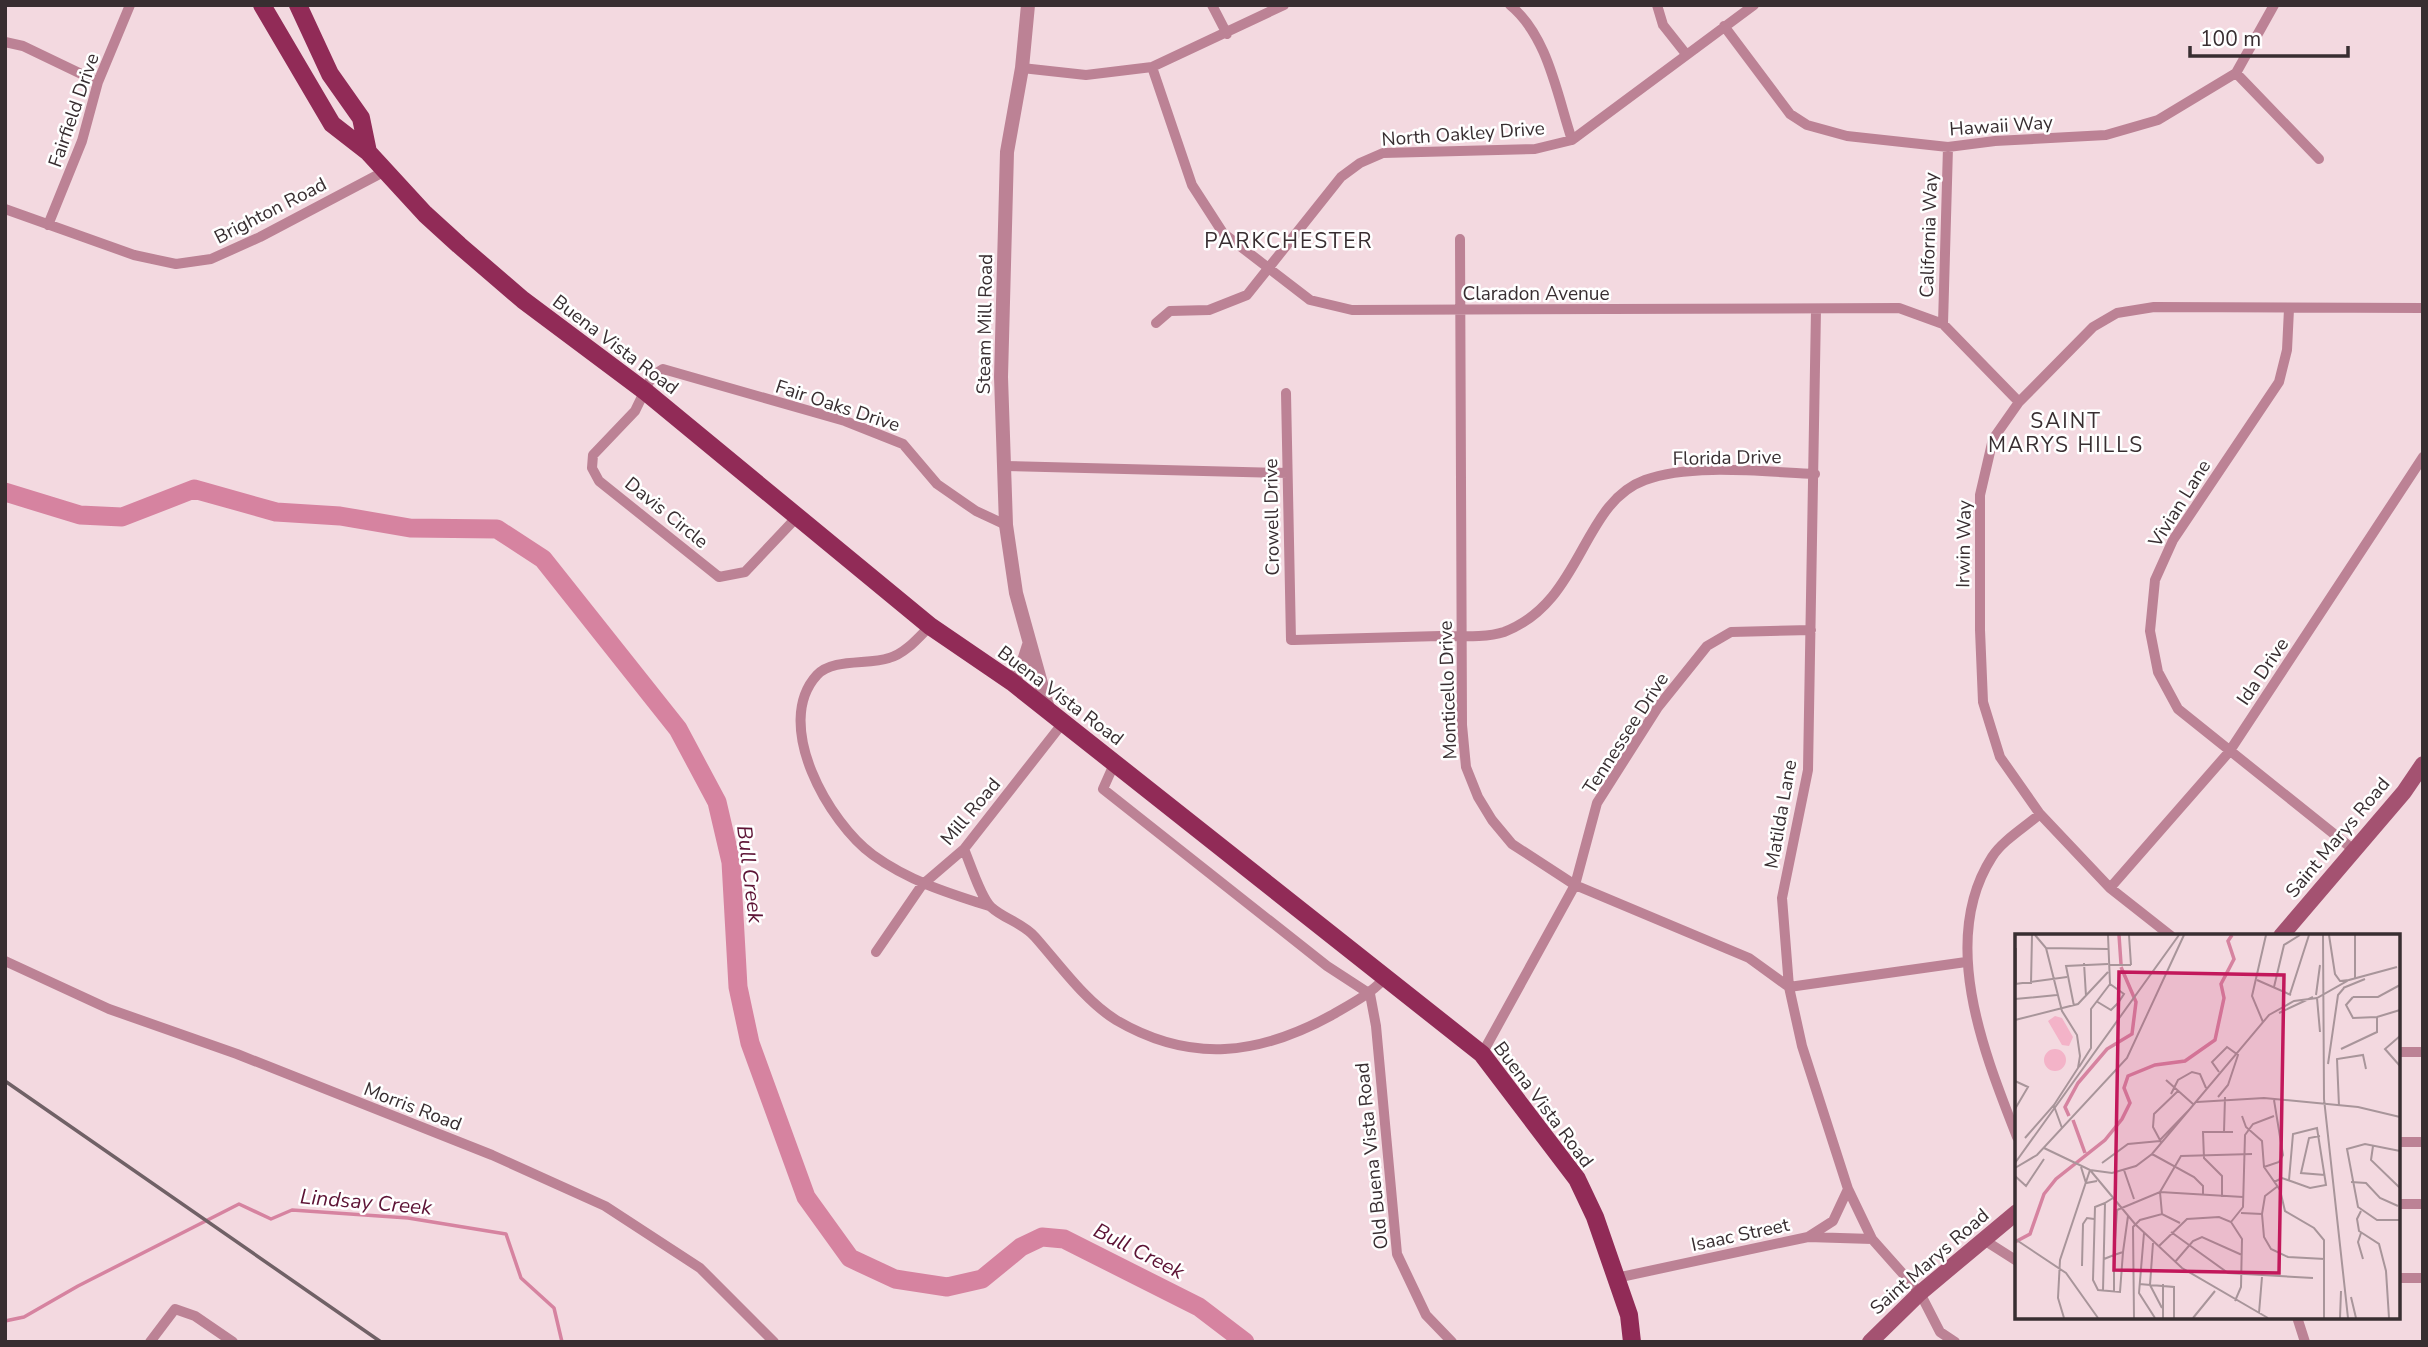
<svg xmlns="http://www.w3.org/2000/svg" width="2428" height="1347" font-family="'Nunito Sans',sans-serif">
<rect width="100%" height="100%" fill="#f3d9e0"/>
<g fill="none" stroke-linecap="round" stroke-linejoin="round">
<path stroke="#d683a0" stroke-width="3.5" d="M5,1321L24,1317L78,1286L239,1204L271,1219L292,1210L408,1218L506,1234L521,1278L554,1308L562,1342"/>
<path stroke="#d683a0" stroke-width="19" d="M5,492L80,515L122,517L194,489L276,512L340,516L410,528L497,529L543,559L678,729L717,802L731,862L738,987L750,1043L806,1197L850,1258L895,1279L947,1287L982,1279L1021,1247L1042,1237L1064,1239L1199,1307L1245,1342"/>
<path stroke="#bc8295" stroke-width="10" d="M1212,5L1227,34
M1510,5C1548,36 1557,95 1572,140
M1657,5L1663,25L1686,54
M1724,26L1790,114L1807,125L1847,136L1948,147L1995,141L2106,135L2158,120L2236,73L2274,5
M5,42L23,46L98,82
M1152,67L1192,185L1223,233L1310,300L1352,310L1899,308L1943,324L2019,402
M1022,68L1086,75L1152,67L1284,5
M2236,73L2319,159
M5,209L134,255L176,264L211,259L260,237L387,170
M48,225L82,141L98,82L130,5
M1460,239L1462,725L1466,767L1478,797L1492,820L1512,844L1575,885L1749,958L1789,987L1966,962
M1816,309L1808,770L1782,898L1789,987L1802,1046L1848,1189L1872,1239L1920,1293L1940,1332L1955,1342
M2289,309L2287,350L2279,382L2173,540L2155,580L2150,631L2158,672L2178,709L2354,850
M1156,323L1170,311L1209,310L1247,295L1341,177L1360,163L1383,153L1535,149L1572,140L1754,5
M1943,324L1948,147
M1286,393L1291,640C1341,639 1391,637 1440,636C1459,636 1486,638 1504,632C1583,602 1581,503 1645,480C1690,463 1767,472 1815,474
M1003,466L1287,473
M797,517L745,572L719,577L599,481L592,468L593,455L635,411L652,376L663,369L845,421L903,444L937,484L976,511L1006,525
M930,626C919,637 905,654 889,658C868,665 833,658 817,675C772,724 829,823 873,855C909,881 948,893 989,906
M1115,762L1103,789L1327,966L1370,994
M964,849C970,863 981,898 991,907C1004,919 1023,923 1035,937C1059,964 1085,1001 1116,1020C1191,1064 1259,1055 1332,1015C1351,1004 1369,995 1384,979
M2110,888L2229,752L2423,457
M2171,936L2110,888L2040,814L2000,757L1983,702L1980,630V495L1993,439L2019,402L2093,327L2117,313L2154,307L2423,308
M876,952L922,885L964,849L1062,724
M5,961L109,1009L237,1054L492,1155L605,1206L700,1268L774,1342
M1370,994L1376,1026L1397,1254L1426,1315L1452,1342
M2398,1052H2423
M1482,1054L1575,885L1597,803L1658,707L1707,646L1731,632L1811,630
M2017,1137C1985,1055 1938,941 1992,857C2002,841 2025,827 2040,814
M2398,1142H2423
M2398,1204H2423
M1808,1237L1872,1239
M1984,1240L2017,1261
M1616,1278L1808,1237L1833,1221L1848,1189
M2398,1278H2423
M2297,1317L2305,1342
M150,1342L175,1309L195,1316L233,1342"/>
<path stroke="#bc8295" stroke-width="14" d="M1028,5L1022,68L1007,152L1001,377L1006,525L1016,593L1049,712
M1012,682L1022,667L1029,645"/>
<path stroke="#a45271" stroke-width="16" d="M2281,936L2404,792L2423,764
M1870,1342L1920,1293L2017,1212"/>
<path stroke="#912b57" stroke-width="18" d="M262,5L332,124L368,152L425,214L459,245L523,300L646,392L930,626L1012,682L1482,1054L1577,1179L1595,1217L1629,1315L1632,1342
M298,5L330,74L361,118L368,152"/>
<path stroke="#706166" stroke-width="3.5" d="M5,1081L381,1342"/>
</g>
<g text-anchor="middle" stroke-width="5" stroke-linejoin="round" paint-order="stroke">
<g font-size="19" fill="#382e31" stroke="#fff">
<text transform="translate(73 110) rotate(-71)" y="7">Fairfield Drive</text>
<text transform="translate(2001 125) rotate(-4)" y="7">Hawaii Way</text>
<text transform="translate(1463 133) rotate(-4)" y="7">North Oakley Drive</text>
<text transform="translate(270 210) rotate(-27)" y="7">Brighton Road</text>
<text transform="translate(1928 235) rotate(-88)" y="7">California Way</text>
<text x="1536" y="300">Claradon Avenue</text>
<text transform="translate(984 324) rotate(-89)" y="7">Steam Mill Road</text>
<text transform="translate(616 344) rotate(37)" y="7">Buena Vista Road</text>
<text transform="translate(838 405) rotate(18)" y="7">Fair Oaks Drive</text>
<text transform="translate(1727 457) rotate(-1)" y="7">Florida Drive</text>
<text transform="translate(2179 503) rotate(-58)" y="7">Vivian Lane</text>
<text transform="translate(667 512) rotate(39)" y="7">Davis Circle</text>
<text transform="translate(1271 517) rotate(-91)" y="7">Crowell Drive</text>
<text transform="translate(1963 544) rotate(-89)" y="7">Irwin Way</text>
<text transform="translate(2262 671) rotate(-56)" y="7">Ida Drive</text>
<text transform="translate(1447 690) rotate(-92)" y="7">Monticello Drive</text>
<text transform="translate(1061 695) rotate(37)" y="7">Buena Vista Road</text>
<text transform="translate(1625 733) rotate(-57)" y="7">Tennessee Drive</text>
<text transform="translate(970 811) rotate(-50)" y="7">Mill Road</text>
<text transform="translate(1780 814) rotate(-80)" y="7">Matilda Lane</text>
<text transform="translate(2337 837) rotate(-50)" y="7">Saint Marys Road</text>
<text transform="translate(1544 1104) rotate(53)" y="7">Buena Vista Road</text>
<text transform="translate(413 1106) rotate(21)" y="7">Morris Road</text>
<text transform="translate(1371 1156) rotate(-96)" y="7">Old Buena Vista Road</text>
<text transform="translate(1740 1234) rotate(-12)" y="7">Isaac Street</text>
<text transform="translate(1929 1261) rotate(-41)" y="7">Saint Marys Road</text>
</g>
<g font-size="21" letter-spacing="2" fill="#382e31" stroke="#fff">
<text x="1289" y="248">PARKCHESTER</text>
<text x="2066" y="428">SAINT<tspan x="2066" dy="24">MARYS HILLS</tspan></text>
</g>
<g font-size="21" font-style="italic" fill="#5d1335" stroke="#fff">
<text transform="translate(750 874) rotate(83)" y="7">Bull Creek</text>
<text transform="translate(366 1202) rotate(5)" y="7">Lindsay Creek</text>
<text transform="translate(1139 1251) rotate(27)" y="7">Bull Creek</text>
</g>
</g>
<g transform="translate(2015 934)">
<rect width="385" height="385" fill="#f3d9e0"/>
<path d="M40,82L47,84L58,103L54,112L47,111L33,87ZM29 126a11 11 0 1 1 22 0a11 11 0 1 1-22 0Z" fill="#f3b3c8"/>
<path fill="none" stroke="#d683a0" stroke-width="3.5" d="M104,1L106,30M54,182L50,173L63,149L92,115L117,100L121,68L106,33M58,186L70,219M0,308L15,300L29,260L41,245L90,206L107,185L115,169L109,154L113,142L140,131L170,127L200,106L209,64L206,50L219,25L213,7L217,1"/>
<path fill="none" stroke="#a8959a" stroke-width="2" d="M93,1L95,50M114,1L116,31M308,1L309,165L333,384M314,1L320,40L325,47L334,46M31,14L93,15M69,29L71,62M94,31H116M340,44V1M242,46L276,61M0,50L52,43M1,50V14M16,50L17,1M259,53L269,11L285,1M328,54L350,45M275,60L294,1M301,61L305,31M338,63L331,71L338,84L362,83L385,76M338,63H363L385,51M302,64L305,98M0,65L42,61M81,67L96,76L103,69L109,60L95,50M59,72L51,32L93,30M264,79L298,63M0,86L63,70L93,38M248,88L237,62L251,1M385,102L370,115L385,132M326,115L362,98V83M313,130L323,61L329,54M64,133L76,114V75L95,50M151,146L178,170M0,147L13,153L0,175M156,160L163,146L177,138L185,140L191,154M203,163L213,151L223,121L212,113L197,128L204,138M182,168L249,164L343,173L385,183M39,172L47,194M324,172L322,125L348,121L351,135M227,182L231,193L247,207L249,233L265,256L270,277L299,294L309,306V384M209,198L210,163M305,202L294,204L286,239L310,241M10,204L39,171L63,134L65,122L62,101L47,77L31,14L20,1M145,206L174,176M146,208L138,193L139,180L163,157M358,212L356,226L385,254M29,214L75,236L97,239L121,232L137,220L254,81L279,67L302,64L334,46L382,33M385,217L350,210L332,215L343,273L362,286H385M137,220L179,243L188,252V262M0,229L164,1M87,229L113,210L145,207M66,233L71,249L82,247M249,233L264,228L268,221L259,166M0,234L22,221L112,124L169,1M75,236L120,290L167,334L253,384M109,236L119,265M0,242L11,252L29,225M259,248L267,244L295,254L311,251L302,194L278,200L274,246M336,248L351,249L365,264L383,272M263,252L250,262L247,280L249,303L256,315L273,323L310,325M207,263V242L189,224L188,198H218M90,269L80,273L78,346L83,356L105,358L108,318L99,321L102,276L145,258L228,263M346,277L342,285L344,297L364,310L371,337L374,384M226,279L247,280M147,280L145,258L166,222L237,220M216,288L228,273L230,201L238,190L259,182M156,298L213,339L298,344M129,299L124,359L140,384M346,299L343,308L348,325M0,305L51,339L83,384M138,309L135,351L147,374M144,312L172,285L204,283L216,288L227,305L226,353L220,367M108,318L113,282M89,325L99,321V358M160,328L178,307L187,303L227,321M67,332L68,290L72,284L79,285M124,350L159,353V384M88,357L90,269L98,264M336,363L341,384M244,379L247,343M49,384L43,364L45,326L75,236M119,384L118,293L125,286L147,280L165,289M148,384V350M178,384L200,357M325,384L326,357"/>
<path fill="#c2185b" fill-opacity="0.15" stroke="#c2185b" stroke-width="3.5" d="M104,38L269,41L264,339L99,336Z"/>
<rect width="385" height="385" fill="none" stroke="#382e31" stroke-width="3.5"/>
</g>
<rect width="2428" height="1347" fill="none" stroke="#382e31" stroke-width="14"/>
<path d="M2190 46v10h158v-10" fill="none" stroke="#382e31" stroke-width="3.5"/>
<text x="2200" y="46" font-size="21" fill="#382e31" stroke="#ffffff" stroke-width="5" paint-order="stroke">100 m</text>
</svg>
